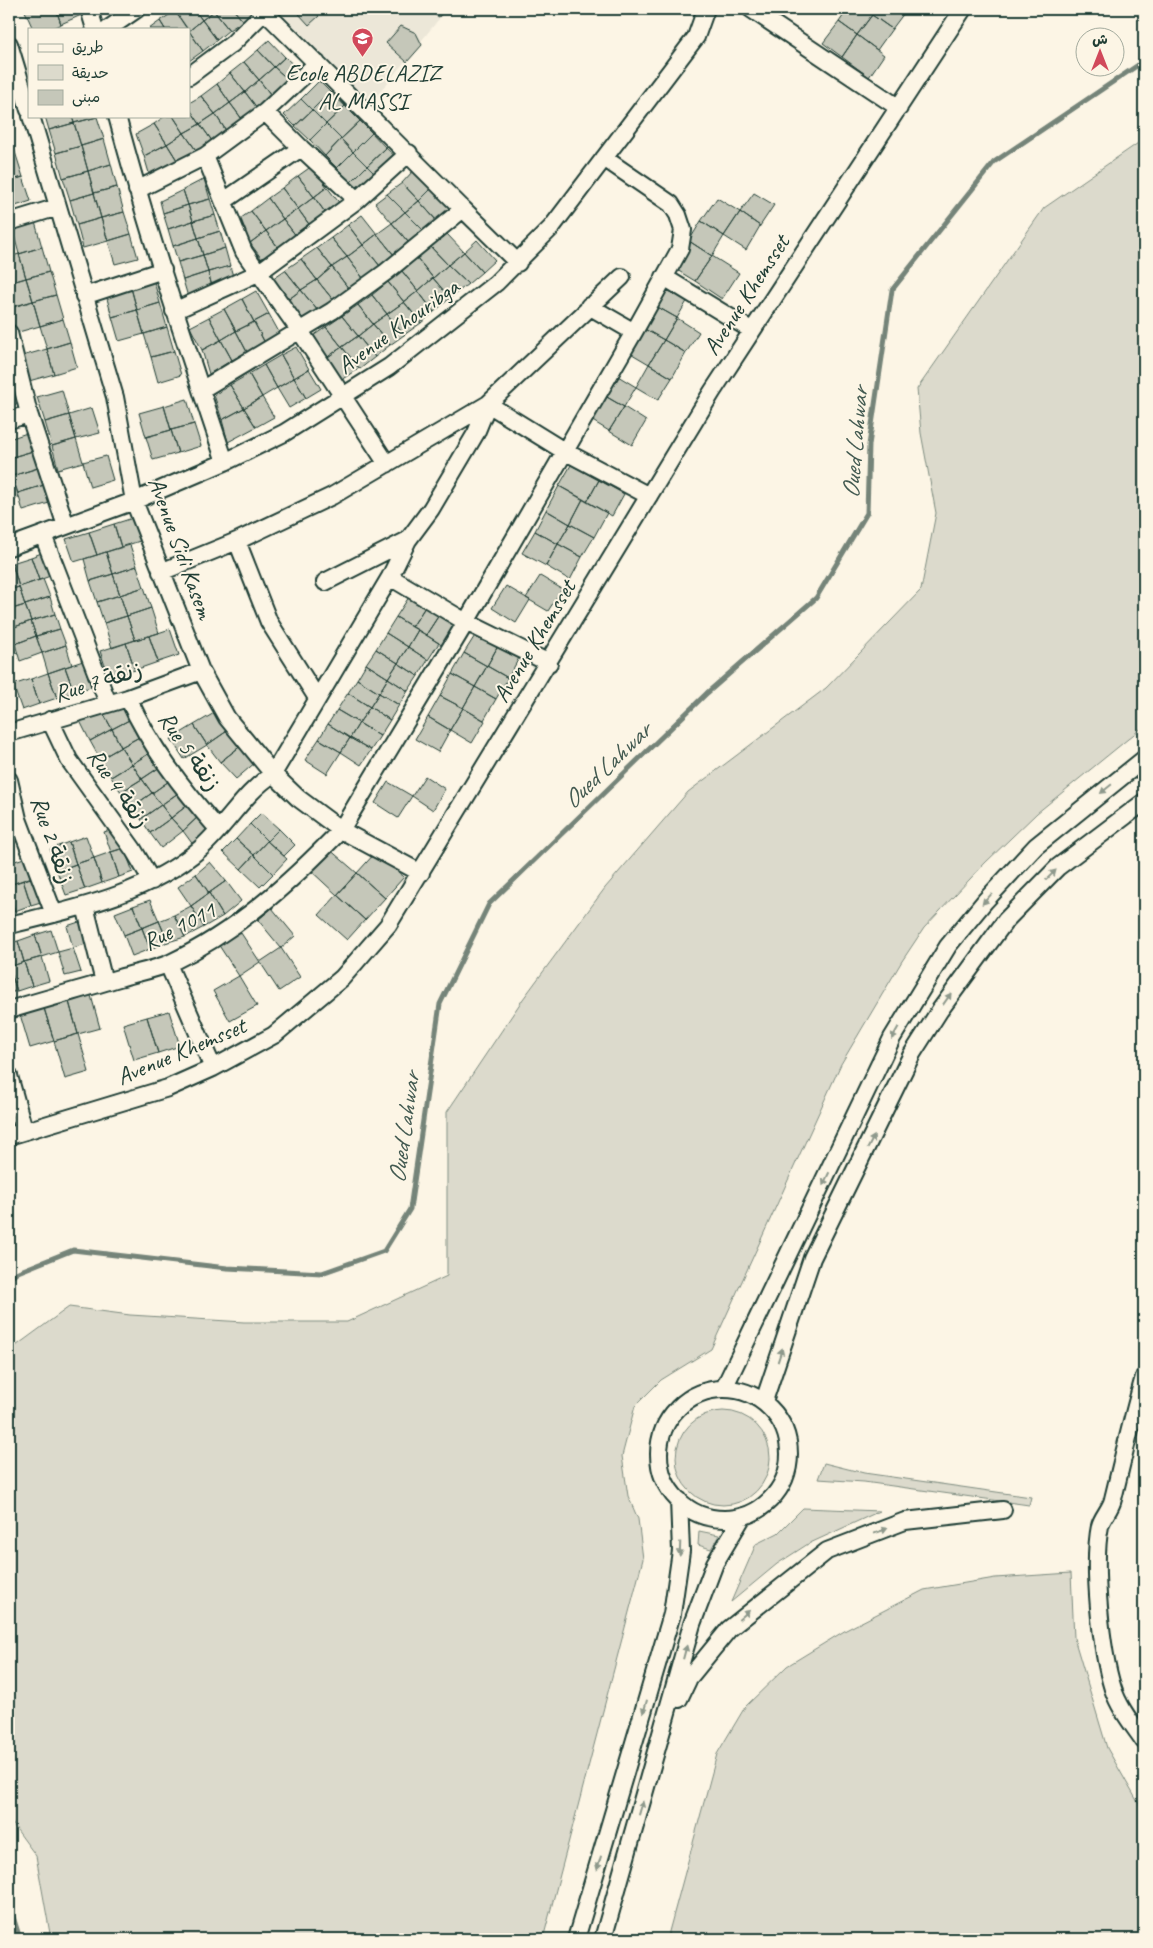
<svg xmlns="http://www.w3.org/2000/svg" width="1153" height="1948" font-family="Caveat,'Playpen Sans Arabic',sans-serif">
<rect width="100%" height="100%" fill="#fcf5e5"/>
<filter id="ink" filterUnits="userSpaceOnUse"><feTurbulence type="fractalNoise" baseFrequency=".02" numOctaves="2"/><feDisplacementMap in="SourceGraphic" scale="10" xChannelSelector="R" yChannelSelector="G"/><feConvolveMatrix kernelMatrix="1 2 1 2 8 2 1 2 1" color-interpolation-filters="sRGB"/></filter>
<g filter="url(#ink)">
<path fill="#ece7d8" d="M268,9H447L368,107Z"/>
<path fill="#dcdacc" stroke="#7e8c80" d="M1144,139V726L1037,813L985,863L924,928L902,961L841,1064L711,1349L661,1380L635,1406L622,1456L628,1496L638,1519L643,1559L543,1939H51L36,1856L9,1819V1351L69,1307L130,1315L244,1322H347L447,1276V1112L523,999L605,888L688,792L826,688L921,590L936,513L921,433L917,389L1044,208Z
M676 1458a47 47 0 1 1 94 0a47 47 0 1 1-94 0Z
M824,1463L864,1473L1031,1497L1029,1505L864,1482L818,1479Z
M803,1508L880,1511L808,1544L777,1564L731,1602L756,1544L778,1533Z
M699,1531L719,1535L711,1549L698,1545Z
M1071,1573L1074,1638L1107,1748L1144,1813V1939H667L717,1754L745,1707L787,1666L846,1630L924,1590L995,1578Z"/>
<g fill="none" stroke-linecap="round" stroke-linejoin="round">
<path stroke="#758479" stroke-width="5" d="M9,1279L18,1272L73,1250L227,1268L322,1273L384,1251L410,1209L440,1004L489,904L707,693L816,598L867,513L869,445L892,290L994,162L1144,61
M9,1904L20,1939"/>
</g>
<path fill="#c5c7b9" stroke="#1f3d34" d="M24,9H56L61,24L51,29H33Z
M56,9H87L88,12L61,24Z
M107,9H120L109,15Z
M177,9H194L202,20L189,31L175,11Z
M194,9H213L214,11L202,20Z
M217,9H233L243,21L229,30L214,11Z
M233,9H258L243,21Z
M298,9H321L316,13L319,16L309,25L299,14L302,12Z
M425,9H444L439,17Z
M848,9H864L872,15L857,35L839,22Z
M877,9H907L892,29L872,15Z
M175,11L187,29H165L160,21Z
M214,11L229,30L217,40L202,20Z
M872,15L892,29L877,50L857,35Z
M202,20L217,40L203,51L189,31Z
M160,21L165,29H149Z
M839,22L857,35L842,57L823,43Z
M401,26L416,33L422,45L407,62L386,43Z
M189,31L203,51L189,61Z
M857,35L884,55L869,77L842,57Z
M269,40L285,57L274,67L258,50Z
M258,50L274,67L259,80L244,62Z
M285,57L302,73L292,83L274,67Z
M244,62L259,80L245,92L230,73Z
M274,67L292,83L275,100L259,80Z
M230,73L245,92L230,103L217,84Z
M259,80L275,100L260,112L245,92Z
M319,81L330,92L312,110L301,99Z
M217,84L230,103L215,114L201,96Z
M245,92L260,112L245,123L230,103Z
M330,92L345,106L326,124L312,110Z
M201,96L215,114L200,124L189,108V103Z
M301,99L312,110L295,126L284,115Z
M230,103L245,123L229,135L215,114Z
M345,106L360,121L341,139L326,124Z
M189,108L200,124L184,133L173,116H189Z
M312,110L326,124L310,140L295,126Z
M215,114L229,135L215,145L200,124Z
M45,116H72L74,123L49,130Z
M72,116H97V117L74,123Z
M165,116H173L184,133L167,144L154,124Z
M97,117L104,139L81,146L74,123Z
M360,121L372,133L353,152L341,139Z
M74,123L81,146L56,153L49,130Z
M154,124L167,144L144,156L136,134Z
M200,124L215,145L200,156L184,133Z
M326,124L341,139L325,156L310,140Z
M184,133L200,156L180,165L167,144Z
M372,133L386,148L367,166L353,152Z
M9,135L15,152L9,154Z
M104,139L111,164L88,171L81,146Z
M341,139L353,152L337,168L325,156Z
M167,144L180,165L151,180L144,156Z
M81,146L88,171L63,178L56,153Z
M386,148L398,159L379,178L367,166Z
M15,152L23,177L9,181V154Z
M353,152L367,166L351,182L337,168Z
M111,164L117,187L94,193L88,171Z
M312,166L327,187L314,197L298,176Z
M367,166L379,178L363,194L351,182Z
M88,171L94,193L70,200L63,178Z
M413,171L432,188L419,201L402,183Z
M298,176L314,197L298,209L282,188Z
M23,177L31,201L9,208V181Z
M204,179L210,199L188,205L183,190Z
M402,183L419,201L405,212L387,194Z
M117,187L124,212L101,218L94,193Z
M327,187L341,205L327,215L314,197Z
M282,188L298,209L283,219L268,198Z
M432,188L449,208L437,221L419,201Z
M183,190L188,205L163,213L160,201Z
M94,193L101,218L77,225L70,200Z
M754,193L774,205L760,226L740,212Z
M387,194L405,212L392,223L375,203Z
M314,197L327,215L311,227L298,209Z
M268,198L283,219L266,231L251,211Z
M717,198L740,212L724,236L701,221Z
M210,199L215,215L193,221L188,205Z
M419,201L437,221L425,232L405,212Z
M188,205L193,221L168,229L163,213Z
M298,209L311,227L297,237L283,219Z
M251,211L266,231L250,243L234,223Z
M124,212L131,234L108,241L101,218Z
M405,212L425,232L409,243L392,223Z
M740,212L760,226L746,250L724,236Z
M215,215L220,231L198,238L193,221Z
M362,215L377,234L363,245L348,225Z
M101,218L108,241L83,248L77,225Z
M283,219L297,237L280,250L266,231Z
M193,221L198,238L173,246L168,229Z
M701,221L724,236L712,256L689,241Z
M35,222L42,247L19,254L12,228Z
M392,223L409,243L394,255L377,234Z
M348,225L363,245L347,257L331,238Z
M220,231L225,248L203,255L198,238Z
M266,231L280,250L264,262L250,243Z
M131,234L138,258L115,264L108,241Z
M377,234L394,255L380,266L363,245Z
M447,234L464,252L448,265L430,246Z
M198,238L203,255L178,262L173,246Z
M331,238L347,257L332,267L317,248Z
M477,240L495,260L482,272L464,252Z
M689,241L712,256L695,281L672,267Z
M363,245L380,266L363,278L347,257Z
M430,246L448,265L433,278L417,258Z
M42,247L49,272L26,278L19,254Z
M225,248L230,266L208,272L203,255Z
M317,248L332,267L317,280L301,259Z
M464,252L482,272L468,284L448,265Z
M19,254L26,278L9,283V257Z
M203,255L208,272L183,280L178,262Z
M712,256L739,273L722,299L695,281Z
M347,257L363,278L349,289L332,267Z
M417,258L433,278L418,291L402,271Z
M301,259L317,280L301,290L285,270Z
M448,265L468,284L450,298L433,278Z
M230,266L235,283L213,290L208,272Z
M332,267L349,289L334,301L317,280Z
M285,270L301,290L285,302L269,281Z
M402,271L418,291L404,302L388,282Z
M49,272L56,295L33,301L26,278Z
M208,272L213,290L188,297L183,280Z
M26,278L33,301L9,308V283Z
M153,278L160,303L137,310L130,284Z
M433,278L450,298L434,312L418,291Z
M317,280L334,301L318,311L301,290Z
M388,282L404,302L387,314L372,295Z
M130,284L137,310L112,317L105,291Z
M667,284L689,298L677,318L654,305Z
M301,290L318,311L300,324L285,302Z
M256,291L269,314L254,322L242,299Z
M418,291L434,312L421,323L404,302Z
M56,295L63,319L40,326L33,301Z
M372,295L387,314L373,324L358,305Z
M242,299L254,322L236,331L224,309Z
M33,301L40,326L15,333L9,308Z
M404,302L421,323L404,335L387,314Z
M160,303L167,327L144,334L137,310Z
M358,305L373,324L358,336L342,316Z
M654,305L677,318L664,340L641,327Z
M224,309L236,331L221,340L209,317Z
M137,310L144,334L119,341L112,317Z
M269,314L280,334L265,343L254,322Z
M387,314L404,335L390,345L373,324Z
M342,316L358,336L342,347L326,327Z
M209,317L221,340L202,350L190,327Z
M677,318L699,332L686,353L664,340Z
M63,319L70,342L47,349L40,326Z
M254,322L265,343L247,352L236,331Z
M373,324L390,345L375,357L358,336Z
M167,327L174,351L151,357L144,334Z
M326,327L342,347L325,359L310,338Z
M641,327L664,340L649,364L627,351Z
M236,331L247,352L232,360L221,340Z
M358,336L375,357L360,369L342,347Z
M221,340L232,360L209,374L202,350Z
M664,340L686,353L672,378L649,364Z
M70,342L77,367L54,374L47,349Z
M296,347L309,369L294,378L281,355Z
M342,347L359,368L341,380L325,359Z
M47,349L54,374L29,381L22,356Z
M174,351L181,375L158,382L151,357Z
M281,355L294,378L277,388L264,365Z
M649,364L672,378L658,400L636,387Z
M264,365L277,388L262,397L249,374Z
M9,367L15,385L9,387Z
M309,369L321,389L306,398L294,378Z
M613,373L636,387L624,407L600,393Z
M249,374L262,397L244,408L230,385Z
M294,378L306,398L289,408L277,388Z
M15,385L20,403L9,406V387Z
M230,385L244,408L222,420L214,395Z
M62,390L69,415L45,422L37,397Z
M600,393L624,407L609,431L586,417Z
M262,397L274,417L256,427L244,408Z
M187,399L194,424L171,430L164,406Z
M164,406L171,430L146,437L139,413Z
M624,407L646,421L632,445L609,431Z
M92,408L100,433L76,439L69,415Z
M244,408L256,427L228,442L222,420Z
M69,415L76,439L52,446L45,422Z
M194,424L201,446L178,453L171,430Z
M171,430L178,453L153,460L146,437Z
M27,433L33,451L9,458V439Z
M76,439L83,462L58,469L52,446Z
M33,451L38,468L12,476L9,458Z
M106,456L113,480L90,487L83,462Z
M571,465L599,480L587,502L559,486Z
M38,468L44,485L18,493L12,476Z
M12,476L19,498L9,501V477Z
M599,480L624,494L612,516L587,502Z
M44,485L49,503L23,511L18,493Z
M559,486L583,499L570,524L546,510Z
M583,499L607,513L594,537L570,524Z
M546,510L570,524L558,544L535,531Z
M136,517L143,540L121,547L114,524Z
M114,524L121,547L97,555L89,532Z
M570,524L594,537L582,557L558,544Z
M535,531L558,544L546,566L522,553Z
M89,532L97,555L74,562L66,539Z
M558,544L582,557L570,580L546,566Z
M130,545L137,566L113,574L106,552Z
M47,551L56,574L39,580L31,557Z
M106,552L113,574L90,581L84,559Z
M31,557L39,580L19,587L12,563Z
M12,563L19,587L9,590V564Z
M137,566L144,587L120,595L113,574Z
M113,574L120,595L97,602L90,581Z
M540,576L562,589L548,611L526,598Z
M43,579L50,597L25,605L19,587Z
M506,586L530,600L516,623L492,608Z
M19,587L25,605L9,610V590Z
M144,587L151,608L127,616L120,595Z
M120,595L127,616L104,623L97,602Z
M50,597L55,614L31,621L25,605Z
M409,597L425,607L412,627L396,617Z
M25,605L31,621L9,629V610Z
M425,607L439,615L426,635L412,627Z
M151,608L159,633L135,640L127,616Z
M55,614L60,629L36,636L31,621Z
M439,615L455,626L443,646L426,635Z
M127,616L135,640L112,648L104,623Z
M396,617L418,630L408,647L386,633Z
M31,621L36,636L15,644L9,629Z
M60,629L66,645L42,653L36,636Z
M170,629L179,655L158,662L149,636Z
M418,630L439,643L428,660L408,647Z
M386,633L408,647L398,663L376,649Z
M476,634L498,646L487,666L464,653Z
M36,636L42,653L20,661L15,644Z
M149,636L158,662L135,670L126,643Z
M126,643L135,670L109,678L100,651Z
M66,645L72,665L48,673L42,653Z
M498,646L519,658L508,678L487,666Z
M408,647L428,660L418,676L398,663Z
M376,649L398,663L388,678L366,664Z
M464,653L487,666L475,687L452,674Z
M83,661L91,687L74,692L65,667Z
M398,663L418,676L408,691L388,678Z
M366,664L388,678L379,693L357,679Z
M487,666L508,678L496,699L475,687Z
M65,667L74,692L57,698L48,673Z
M48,673L57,698L39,704L31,679Z
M452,674L475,687L463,708L440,696Z
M388,678L408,691L399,705L379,693Z
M31,679L39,704L22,710L13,685Z
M357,679L379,693L370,707L348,693Z
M475,687L496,699L484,720L463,708Z
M348,693L370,707L359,723L337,710Z
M379,693L399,705L390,720L370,707Z
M440,696L463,708L450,730L428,717Z
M125,705L133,718L112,729L102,711Z
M370,707L390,720L380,736L359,723Z
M463,708L485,721L472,743L450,730Z
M337,710L359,723L350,738L328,724Z
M102,711L112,729L90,741L78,717Z
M216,712L230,729L207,745L194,725Z
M428,717L450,730L438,752L415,739Z
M133,718L143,735L121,747L112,729Z
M359,723L380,736L371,750L350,738Z
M328,724L350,738L341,752L319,739Z
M194,725L207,745L184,759L171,739Z
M112,729L121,747L100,759L90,741Z
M230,729L242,745L220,762L207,745Z
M143,735L153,751L132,764L121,747Z
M350,738L371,750L361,765L341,752Z
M319,739L341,752L327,774L305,760Z
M242,745L256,762L236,779L220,762Z
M121,747L132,764L111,777L100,759Z
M153,751L163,765L142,779L132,764Z
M132,764L142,779L121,792L111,777Z
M163,765L172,779L152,793L142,779Z
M425,776L445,789L433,810L412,796Z
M142,779L152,793L132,807L121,792Z
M172,779L181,791L161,805L152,793Z
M388,782L412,796L398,818L375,803Z
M181,791L189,804L171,818L161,805Z
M152,793L161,805L141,819L132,807Z
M189,804L200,815L183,831L171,818Z
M161,805L171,818L150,833L141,819Z
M261,813L279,829L267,841L250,824Z
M200,815L212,828L194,846L183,831Z
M171,818L183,831L161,848L150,833Z
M250,824L267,841L254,855L236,839Z
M14,826L19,841L9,844V828Z
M116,828L124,848L111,852L104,832Z
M279,829L295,845L284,856L267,841Z
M86,836L94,858L76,864L69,842Z
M236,839L254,855L241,869L223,852Z
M267,841L287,859L273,874L254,855Z
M69,842L76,864L57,871L50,849Z
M124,848L133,872L119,877L111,852Z
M328,848L357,873L337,895L309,869Z
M111,852L119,877L102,883L94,858Z
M376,852L404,877L385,898L357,873Z
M254,855L273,874L260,887L241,869Z
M24,858L31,878L9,885V863Z
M94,858L102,883L85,889L76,864Z
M210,862L226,881L209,893L196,874Z
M76,864L85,889L66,895L57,871Z
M357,873L385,898L365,920L337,895Z
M196,874L209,893L191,906L178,887Z
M35,876L44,901L31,905L23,880Z
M23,880L31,905L15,911L9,893V885Z
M226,881L241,901L223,916L209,893Z
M9,893L15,911L9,912Z
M209,893L223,916L204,927L191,906Z
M337,895L365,920L347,940L319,915Z
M150,900L159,921L142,928L133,906Z
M133,906L142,928L124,935L115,913Z
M191,906L204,927L185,937L174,915Z
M272,908L295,936L281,948L258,920Z
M174,915L185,937L168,942L159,921Z
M85,920L92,942L73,948L67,926Z
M159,921L168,942L150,949L142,928Z
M142,928L150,949L132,956L124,935Z
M51,930L58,952L42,957L35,935Z
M239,930L260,962L239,976L218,944Z
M35,935L42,957L24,962L18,941Z
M18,941L24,962L9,967V943Z
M73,948L81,972L65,976L58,952Z
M281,948L300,977L279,991L260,962Z
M42,957L49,981L32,986L24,962Z
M24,962L32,986L17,991L9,967Z
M9,967L17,991L9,993Z
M239,976L257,1006L230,1021L213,991Z
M90,992L100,1028L78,1034L68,998Z
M68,998L78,1034L54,1041L43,1005Z
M43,1005L54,1041L30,1048L19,1011Z
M169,1011L180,1046L158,1053L147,1017Z
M147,1017L158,1053L134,1060L123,1024Z
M78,1034L89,1072L65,1079L54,1041Z"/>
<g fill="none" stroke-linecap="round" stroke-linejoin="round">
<defs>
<path id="minor" d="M89,9L95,29
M262,9L463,209
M751,9L899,108
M108,29L137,9
M9,44L29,110
M189,76L232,44L264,12
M31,116L115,397L134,501L201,671L227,718L273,774L298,798L341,830L421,873
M117,116C148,233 187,348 225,462
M301,148L357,200
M205,156L244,252L300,331L387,464
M137,190L205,156L265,112L317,63
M224,201L301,148L265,112
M9,222L58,207
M664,277L751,330
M84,296L163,270
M589,306L634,332
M174,311L258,273L357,200L409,153
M9,333L29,414L66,526
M201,390L332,311L386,272L463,209L518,263
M9,420L29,414
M43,535L108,703
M237,541L269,622L317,698
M9,547L134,501L225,462L284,433L389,367L496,283L551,228L696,37L706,9
M161,572L237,541L332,496L488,404L622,277
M390,577L466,622L549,663
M325,582L408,540
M128,698C151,748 182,788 218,829
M50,720L69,760L133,849L152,881
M9,733L128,698L201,671
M9,780L18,819L54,914
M85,906L104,982
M9,925C75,909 148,894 201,848C227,825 244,793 273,774L390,577L408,540L431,509L476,433L488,404L564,451L649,496
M168,964L213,1068
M9,1010C45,999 82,989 119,978C135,973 154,970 170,963C236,932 291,882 341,830L466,622L634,332L680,249L683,230L678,215L671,204L604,158
M9,1076L24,1130
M9,1136L168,1088L213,1068L274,1035L342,978L388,925L712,392L963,9
M1144,1377C1132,1418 1123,1458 1113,1499C1111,1509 1102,1517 1100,1526C1092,1565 1101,1651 1113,1689C1119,1708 1133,1725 1144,1741
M724,1388L892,1038L948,946L985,901L1036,846L1144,759
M659 1454a65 65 0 1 1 130 0a65 65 0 1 1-130 0Z
M764,1401L812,1258L912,1054L940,1010L1006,920L1058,867L1144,802
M679,1699L689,1678L729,1629L827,1551L905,1521L1003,1510
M576,1939L672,1614L681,1551L679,1500
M603,1939L692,1624L715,1563L743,1516"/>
</defs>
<use href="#minor" stroke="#1f3d34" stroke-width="20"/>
<use href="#minor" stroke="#fcf5e5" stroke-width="16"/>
</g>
<defs><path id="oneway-solid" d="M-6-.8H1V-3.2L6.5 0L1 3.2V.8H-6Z" transform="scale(1.25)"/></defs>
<g fill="#8e998c">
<use href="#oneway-solid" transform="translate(1106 789) rotate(141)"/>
<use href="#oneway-solid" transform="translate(1051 875) rotate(-45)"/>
<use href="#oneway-solid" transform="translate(987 899) rotate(132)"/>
<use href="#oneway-solid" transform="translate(947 999) rotate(-55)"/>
<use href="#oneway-solid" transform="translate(895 1033) rotate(119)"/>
<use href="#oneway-solid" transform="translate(871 1142) rotate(-63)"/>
<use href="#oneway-solid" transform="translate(826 1179) rotate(116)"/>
<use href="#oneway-solid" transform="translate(780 1355) rotate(-72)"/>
<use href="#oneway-solid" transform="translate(881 1531) rotate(-21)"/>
<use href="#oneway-solid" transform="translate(680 1549) rotate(92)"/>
<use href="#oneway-solid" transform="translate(744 1615) rotate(-41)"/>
<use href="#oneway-solid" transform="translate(685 1652) rotate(-75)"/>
<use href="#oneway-solid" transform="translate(645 1707) rotate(106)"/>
<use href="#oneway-solid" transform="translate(641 1808) rotate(-74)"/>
<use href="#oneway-solid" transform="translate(599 1863) rotate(106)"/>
</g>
</g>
<defs>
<symbol id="school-pin" viewBox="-11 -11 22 30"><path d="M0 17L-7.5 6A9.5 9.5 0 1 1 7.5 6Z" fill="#d1495b" stroke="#fcf5e5"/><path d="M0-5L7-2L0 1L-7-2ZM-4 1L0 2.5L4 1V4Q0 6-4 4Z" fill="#fff"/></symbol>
</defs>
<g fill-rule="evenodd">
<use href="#school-pin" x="350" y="26" width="25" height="34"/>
</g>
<g text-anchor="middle" stroke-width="4" stroke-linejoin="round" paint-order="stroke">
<g font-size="24" fill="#1f3d34" stroke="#fcf5e5">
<text x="363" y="81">Ecole ABDELAZIZ<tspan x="363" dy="28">AL MASSI</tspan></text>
</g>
<g font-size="24" fill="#1f3d34" stroke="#fcf5e5">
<text transform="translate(746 295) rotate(-57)" y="8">Avenue Khemsset</text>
<text transform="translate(398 326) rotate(-36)" y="8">Avenue Khouribga</text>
<text transform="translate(181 548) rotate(70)" y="8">Avenue Sidi Kasem</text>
<text transform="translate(534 641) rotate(-59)" y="8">Avenue Khemsset</text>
<text transform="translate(98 681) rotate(-17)" y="8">Rue 7 زنقة</text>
<text transform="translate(190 751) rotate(55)" y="8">Rue 5 زنقة</text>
<text transform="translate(119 788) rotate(55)" y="8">Rue 4 زنقة</text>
<text transform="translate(53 840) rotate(71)" y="8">Rue 2 زنقة</text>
<text transform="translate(179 926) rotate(-27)" y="8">Rue 1011</text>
<text transform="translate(181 1051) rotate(-23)" y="8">Avenue Khemsset</text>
</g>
<g font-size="25" font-style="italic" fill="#435a51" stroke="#fcf5e5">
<text transform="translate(854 443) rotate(-85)" y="9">Oued Lahwar</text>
<text transform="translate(606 765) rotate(-44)" y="9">Oued Lahwar</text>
<text transform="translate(403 1128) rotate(-82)" y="9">Oued Lahwar</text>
</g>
</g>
<rect width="1153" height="1948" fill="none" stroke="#fcf5e5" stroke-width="30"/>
<rect x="15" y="15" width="1123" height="1918" fill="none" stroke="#1f3d34" stroke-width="2" filter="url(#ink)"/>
<rect x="28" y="28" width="162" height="90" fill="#fcf5e5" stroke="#a4ab9e"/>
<rect x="38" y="44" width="25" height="8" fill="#fcf5e5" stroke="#a4ab9e"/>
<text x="72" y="52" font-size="15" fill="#1f3d34">طريق</text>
<rect x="38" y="65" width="25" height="15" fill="#dcdacc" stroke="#a4ab9e"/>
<text x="72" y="78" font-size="15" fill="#1f3d34">حديقة</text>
<rect x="38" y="90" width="25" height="15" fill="#c5c7b9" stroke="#a4ab9e"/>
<text x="72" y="102" font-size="15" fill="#1f3d34">مبنى</text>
<g transform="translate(1100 52)"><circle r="24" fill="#fcf5e5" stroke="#a4ab9e"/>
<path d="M0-4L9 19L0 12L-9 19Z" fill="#d1495b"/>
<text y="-8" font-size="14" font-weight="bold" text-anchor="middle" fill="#1f3d34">ش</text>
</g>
</svg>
